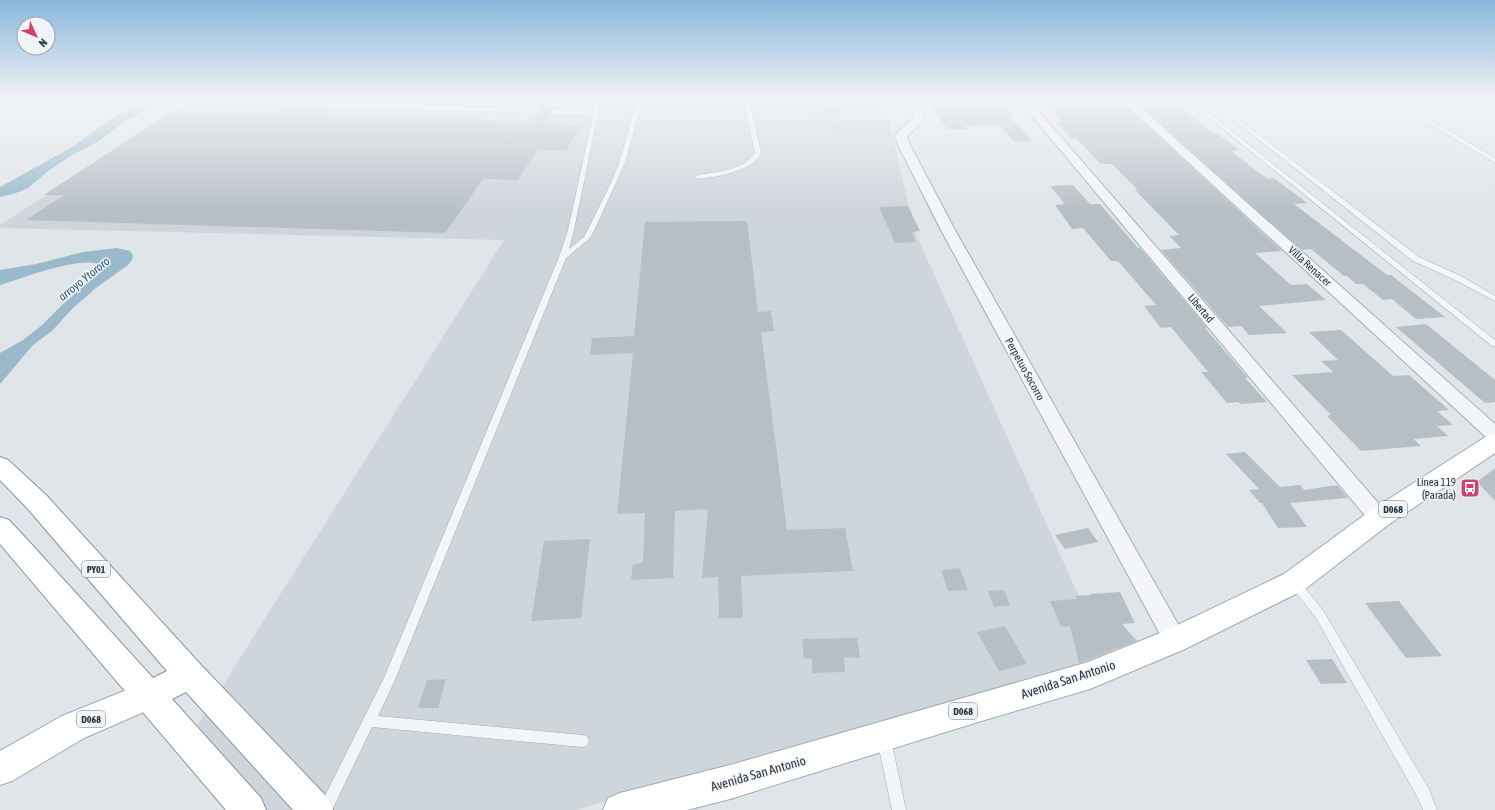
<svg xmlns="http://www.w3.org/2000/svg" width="1495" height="810" font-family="'Asap Condensed',sans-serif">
<rect width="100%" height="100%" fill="#e0e5e9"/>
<path fill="#ced5db" d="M195,99H884L914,230L1108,661L575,810H240L189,739L504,240L0,228V225Z"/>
<path fill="#9ab9cb" d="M149,99H168L125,121L99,141L69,157L47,172L28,188L16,193L0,197V187L74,146L108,121Z
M117,248L130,251L133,255L132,260L128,265L96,288L73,308L52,331L33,345L0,384V353L23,340L41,326L63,304L103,270L104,267C88,252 21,279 0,285V270L36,264L83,252Z"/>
<path fill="#b7bfc6" d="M280,99H344L340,102L280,100Z
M830,99L836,116L821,117L816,100Z
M926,99H943L944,101L1001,100L1014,116H1009L1032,141L1014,142L1000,125L965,126L967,129H947Z
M1095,99L1099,102H1108L1115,107H1127L1282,251L1255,253L1291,285L1307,284L1326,300L1259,306L1287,333L1249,335L1241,326L1228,327L1161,250L1181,248L1169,236L1179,235L1135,190H1138L1112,164H1101L1077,139H1072L1057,122H1062L1047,105H1051L1046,100Z
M541,105H556L555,109L549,112L551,115L548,121H554L552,125L581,126L566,151L537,150L518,180L483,179L445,233L26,220L64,195H44L171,112L280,114V106L332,108L322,116L532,121L536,114L542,111L539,108Z
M1176,105L1214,133H1217L1239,150L1231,151L1267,179L1274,178L1307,203L1294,204L1387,275H1391L1445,317L1416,319L1392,299L1383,300L1363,284H1356L1347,276H1344L1311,249L1302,250L1142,107Z
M1073,185L1090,204H1100L1138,248H1140L1207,328H1205L1248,378H1245L1267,402L1240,404L1238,402L1227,403L1201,372H1208L1171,327L1161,328L1144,306L1156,305L1118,261H1111L1083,228L1072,229L1055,205L1065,204L1050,186Z
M908,206L920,231L912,232L916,242L895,243L879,207Z
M747,221L758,312L771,311L774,331L761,332L787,530L845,528L853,571L741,576L743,618H719L718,577L702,578L708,509L675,511L673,578L631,580L633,564L643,563L645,513L617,514L633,353L590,355L592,338L634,336L645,222Z
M1426,324L1495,380V402L1485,403L1396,327Z
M1341,330L1393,376L1409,375L1449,410L1437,411L1453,425L1437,426L1448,436L1414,439L1421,446L1361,451L1327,416L1331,415L1292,375L1333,372L1321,361L1338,360L1309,332Z
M1245,452L1280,487L1300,485L1304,490L1337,485L1348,498L1290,503L1307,527L1278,528L1262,503H1260L1249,490L1259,489L1226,454Z
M1495,468V501L1477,482Z
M1088,528L1098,542L1065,549L1055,535Z
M590,539L581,618L531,621L544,541Z
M960,568L968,590L948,591L941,570Z
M1004,590L1010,605L994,607L988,591Z
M1120,592L1135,623L1122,624L1137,641L1079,663L1070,626L1061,627L1050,601L1077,599L1075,596L1091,595L1090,594Z
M1399,601L1442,656L1406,658L1365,603Z
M1005,626L1027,664L999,671L977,632Z
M857,638L860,658L844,657L845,672L812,673V659H804L802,639Z
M1332,659L1347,683L1321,684L1306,660Z
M446,679L438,708H418L427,680Z"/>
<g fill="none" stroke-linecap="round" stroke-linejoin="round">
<defs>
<path id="service" d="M595,99H599L600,101L650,99L642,101L625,163L594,231L589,239L566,258L395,680L378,716L582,735L587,736L589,741L587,746L582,747L372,727L332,810H318L384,678L559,257L568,230L593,115L553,114L550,112L553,110L594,111L595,103ZM637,101L619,163L611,183L584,237L569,249L574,230L600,104Z
M738,99H744L750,103L761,153C758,158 755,162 750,165C740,172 707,180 695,178V176C715,171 742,172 755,153L745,104Z
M1186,99H1191L1495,340V346H1492Z
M1207,99H1212L1419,257L1461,276L1495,296V301L1455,280L1413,261Z
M1400,99H1404L1405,102L1416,111L1495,158V163L1412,113L1400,103Z
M225,100L538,109L541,111L538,113L223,103V101Z
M1294,577L1298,579L1324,612L1429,789L1437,810H1423L1418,798L1316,618L1290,585L1288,582L1290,579Z
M884,733L889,735L891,739L906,810H892L877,739L879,735Z"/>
<path id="minor" d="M907,99H917L925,114L921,123L907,136L909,143L955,230L1183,633L1187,640L1183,647L1175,650L1167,647L941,230L897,143L895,135L912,119L915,114Z
M1018,99H1028L1386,512L1389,518L1386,524L1379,526L1372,524Z
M1120,99H1131L1495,424V440L1488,439Z
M1481,99L1495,100V107Z"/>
<path id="primary" d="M1495,434V453L1388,525L1304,590L1185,649L1090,689L978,722L730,799L687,810H603L608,798L620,793L730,765L1088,662L1165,631L1284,574L1370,511L1487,436Z
M149,681L160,685L164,695L160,705L84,738L12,781L0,785V751L62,716Z"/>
<path id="trunk" d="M0,457L8,460L46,495L201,665L328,798L333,810H293L186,692L172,699L261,798L266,810H226L0,544V517L9,520L34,547L153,678L167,671L28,509L0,480Z"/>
</defs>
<use href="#service" stroke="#a5adb3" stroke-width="1"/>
<use href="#minor" stroke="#a5adb3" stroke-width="2"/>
<use href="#primary" stroke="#9fabb6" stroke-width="2"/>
<use href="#trunk" stroke="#8795a1" stroke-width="2"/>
<path stroke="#bec3c8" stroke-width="1.5" stroke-dasharray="2 2" stroke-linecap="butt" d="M802,99L805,110L823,123L838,129L855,132L889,134"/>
<use href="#service" fill="#f3f5f8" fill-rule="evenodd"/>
<use href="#minor" fill="#f3f5f8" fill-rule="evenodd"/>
<use href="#primary" fill="#fff" fill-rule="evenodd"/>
<use href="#trunk" fill="#fff" fill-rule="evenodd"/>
</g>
<linearGradient id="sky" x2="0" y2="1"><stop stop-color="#89b6dc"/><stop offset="0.47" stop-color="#f1f3f5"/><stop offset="1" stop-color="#f1f3f5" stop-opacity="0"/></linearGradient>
<rect width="1495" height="212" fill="url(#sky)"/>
<defs>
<symbol id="bus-square" viewBox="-11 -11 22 22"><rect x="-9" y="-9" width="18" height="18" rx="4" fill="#d2416e" stroke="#f0f4f7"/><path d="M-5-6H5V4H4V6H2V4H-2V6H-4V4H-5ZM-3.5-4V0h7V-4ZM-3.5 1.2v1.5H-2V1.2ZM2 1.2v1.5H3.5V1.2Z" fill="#fff"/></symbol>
</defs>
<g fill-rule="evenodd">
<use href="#bus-square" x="1459" y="477" width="22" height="22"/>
</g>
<g text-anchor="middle" stroke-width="3" stroke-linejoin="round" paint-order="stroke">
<g fill="#f0f4f7" stroke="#646e78" stroke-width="1">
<rect x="1379" y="501" width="28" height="16" rx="3"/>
<rect x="82" y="561" width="28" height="16" rx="3"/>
<rect x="949" y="703" width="28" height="16" rx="3"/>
<rect x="77" y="711" width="28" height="16" rx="3"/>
</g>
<g font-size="10" font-weight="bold" fill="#283541">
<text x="1393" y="513">D068</text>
<text x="96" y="573">PY01</text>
<text x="963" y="715">D068</text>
<text x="91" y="723">D068</text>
</g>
<g font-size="11" fill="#283541" stroke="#f0f4f7">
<text transform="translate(1310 266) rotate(42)" y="4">Villa Renacer</text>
<text transform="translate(1201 308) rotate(50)" y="4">Libertad</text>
<text transform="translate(1025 369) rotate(61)" y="4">Perpetuo Socorro</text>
</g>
<g font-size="11" fill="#283541" stroke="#f0f4f7" text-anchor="end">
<text x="1456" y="486">Línea 119<tspan x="1456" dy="13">(Parada)</tspan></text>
</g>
<g font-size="12" font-style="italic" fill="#315b77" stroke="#f0f4f7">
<text transform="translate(84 279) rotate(-39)" y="4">arroyo Ytororo</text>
</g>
<g font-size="13" fill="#283541" stroke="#f0f4f7">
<text transform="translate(1068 679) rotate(-18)" y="5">Avenida San Antonio</text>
<text transform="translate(758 773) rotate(-16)" y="5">Avenida San Antonio</text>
</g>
</g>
<g transform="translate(36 36) rotate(134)"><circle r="19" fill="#f0f4f7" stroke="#a0a8ae"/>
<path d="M0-3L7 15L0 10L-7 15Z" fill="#d2416e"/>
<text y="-6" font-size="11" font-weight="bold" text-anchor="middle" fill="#283541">N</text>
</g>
</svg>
